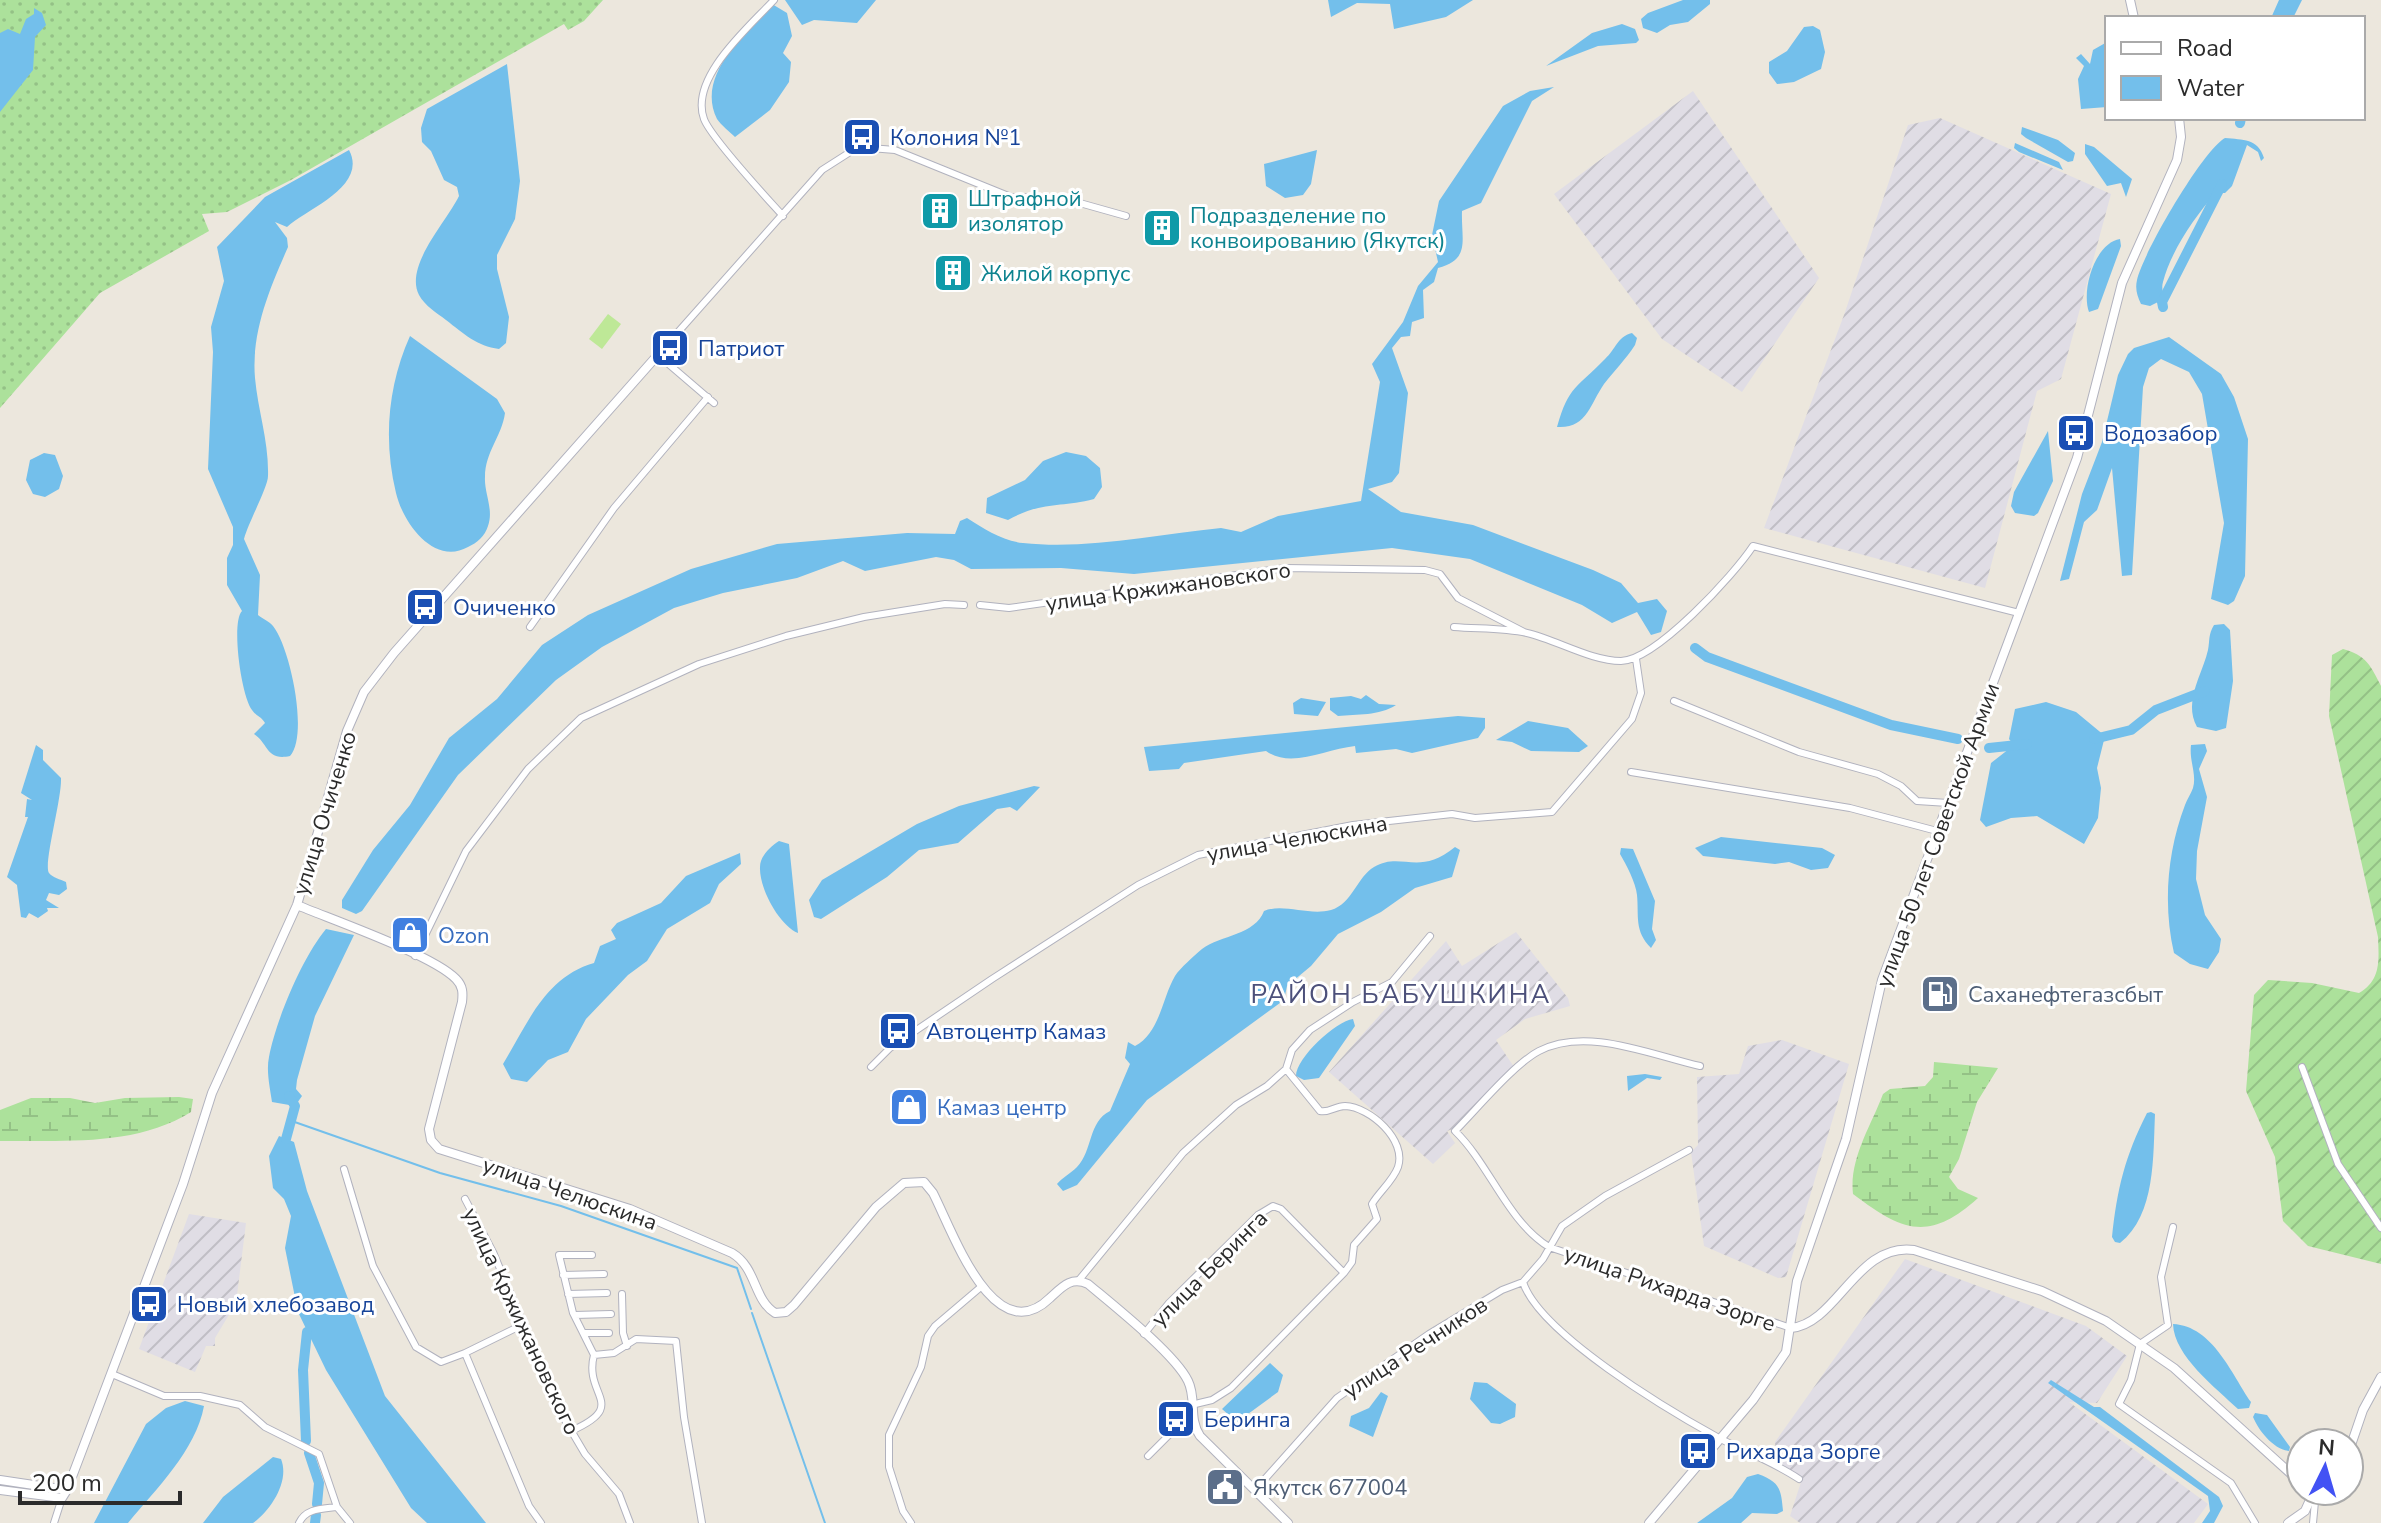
<svg xmlns="http://www.w3.org/2000/svg" width="2381" height="1523" font-family="'Nunito Sans',sans-serif">
<defs>
<pattern id="industrial-furrows" width="10" height="10" patternUnits="userSpaceOnUse" patternTransform="scale(2)"><rect width="10" height="10" fill="#e0dde5"/><path d="M-1 1l2-2M0 10L10 0M9 11l2-2" fill="none" stroke="#c0bec5"/></pattern>
<pattern id="grass-dots" width="8" height="8" patternUnits="userSpaceOnUse" patternTransform="scale(2)"><rect width="8" height="8" fill="#ace19b"/><path d="M2 2h.1M6 6h.1" fill="none" stroke="#94c186" stroke-width="1.8" stroke-linecap="round"/></pattern>
<pattern id="wetland-marsh" width="20" height="14" patternUnits="userSpaceOnUse" patternTransform="scale(2)"><rect width="20" height="14" fill="#ace19b"/><path d="M1 5h8M5 5V1M11 12h8M15 12V8" fill="none" stroke="#94c186"/></pattern>
<pattern id="garden-furrows" width="10" height="10" patternUnits="userSpaceOnUse" patternTransform="scale(2)"><rect width="10" height="10" fill="#ace19b"/><path d="M-1 1l2-2M0 10L10 0M9 11l2-2" fill="none" stroke="#94c186"/></pattern>
</defs>
<rect width="100%" height="100%" fill="#ece7dd"/>
<path fill="url(#industrial-furrows)" d="M1693,91L1819,278L1742,392L1662,339L1554,194Z
M1940,118L2111,194L2061,379L2037,391L1985,588L1764,528L1844,315L1908,125Z
M1516,932L1568,998L1570,1006L1525,1019L1496,1040L1514,1067L1456,1128L1447,1131L1455,1143L1433,1164L1329,1072L1446,941L1462,966Z
M1782,1040L1849,1064L1786,1277L1778,1278L1704,1246L1691,1152L1698,1145L1697,1077L1739,1074L1748,1046Z
M189,1214L246,1223L236,1303L215,1338V1346H206L195,1372L139,1349Z
M1905,1259L2086,1326L2127,1356L2097,1403L2069,1402L2208,1504L2194,1523H1800L1790,1516L1802,1479L1776,1460L1775,1442Z"/>
<path fill="url(#grass-dots)" d="M0,0H603L584,21L568,30L564,24L291,180L227,212L202,214L209,231L100,293L0,408Z"/>
<path fill="url(#wetland-marsh)" d="M1934,1062L1998,1068L1977,1102L1959,1159L1949,1177L1958,1189L1978,1198C1929,1242 1903,1232 1853,1194C1849,1159 1871,1126 1883,1094L1890,1089L1925,1086L1933,1077Z
M179,1097L193,1099L191,1112C135,1147 63,1140 0,1141V1110L31,1098H70L95,1103L125,1098Z"/>
<path fill="url(#garden-furrows)" d="M2343,649C2366,655 2371,666 2381,686V1264L2308,1246L2283,1221L2275,1157L2246,1091L2254,995L2268,980L2312,983L2359,993C2381,980 2379,961 2378,937L2329,716L2332,655Z"/>
<path fill="#bee897" d="M608,314L621,324L602,349L589,339Z"/>
<path fill="#73bfeb" d="M785,0H876L857,23L814,20L802,25Z
M1328,0H1473L1446,17L1394,29L1390,4L1357,3L1331,17Z
M1683,0H1710V4L1688,22L1670,25L1657,33L1643,28L1641,19L1648,13Z
M2279,0H2302L2293,18H2271Z
M772,4L787,13L792,36L783,53L791,62L789,82L770,110L735,137C730,132 721,125 717,119C695,75 747,33 772,4Z
M34,8L42,13L46,25L35,37L33,70L0,112V33L8,29L20,34L26,19L34,14Z
M1622,24L1635,29L1639,40L1636,43L1598,46L1546,66L1592,33Z
M1813,26L1820,30L1825,52L1821,69L1794,82L1777,84L1769,73V62L1787,51L1804,27Z
M2107,42V107L2081,109L2078,79L2084,66L2076,58L2081,54L2090,64L2093,50Z
M507,64L520,181L515,219L497,255V269L509,317L506,343L499,349C477,346 464,334 446,320C437,313 425,306 419,295C404,266 447,221 459,196L457,187L444,180L431,151L422,142L421,128L427,109Z
M1554,87L1532,101L1481,203L1462,211C1461,241 1471,259 1438,268L1434,282L1423,290L1424,318L1412,322L1410,336L1401,337L1392,348L1408,393L1399,473L1392,482L1368,489L1401,512L1473,525L1593,570L1621,583L1638,603L1657,599L1667,611L1661,632L1651,635L1637,612L1612,623L1582,605L1470,559L1392,548L1134,574L1061,568L971,569L954,560L936,557L865,571L843,561L797,578L723,593L674,608L602,647L556,680L458,775L362,911L356,914L342,908V900L373,850L410,805L449,738L497,699L542,645L588,615L691,569L777,544L907,533L955,534L960,521L967,518C984,529 1003,541 1023,543C1088,550 1158,534 1221,528L1241,532L1278,516L1361,501L1380,382L1372,364L1403,322L1418,286L1438,262L1432,235L1439,201L1503,106L1530,91Z
M2022,127L2058,140L2075,153L2073,161L2068,162L2026,138L2021,134Z
M2225,138C2243,140 2258,138 2264,158L2261,161L2258,152L2247,145L2232,186L2225,193H2216C2195,216 2171,251 2163,282C2161,288 2164,293 2162,300L2150,306L2141,304C2137,296 2135,289 2137,280C2143,253 2203,150 2225,138Z
M2015,143L2059,162L2063,170L2019,152L2014,148Z
M2085,144L2094,147L2132,179L2126,197L2121,183L2107,186L2085,154Z
M349,150C368,186 309,208 287,227L275,222L287,238L288,247C270,288 251,332 255,378C258,411 269,442 268,476C268,487 249,521 244,539L260,575L258,615C263,619 269,621 273,626C290,647 309,735 290,756C266,761 269,744 254,734L265,723C261,716 256,716 252,710C241,695 231,622 242,611L227,585V558L233,545V527L208,469L213,352L211,327L224,281L217,247L265,197Z
M1317,150L1311,184L1303,195L1285,198L1266,186L1264,164Z
M2120,239L2121,246L2098,309L2089,312C2081,290 2095,243 2120,239Z
M1632,333L1637,338L1635,345C1626,359 1614,371 1604,384C1590,404 1587,429 1557,427C1569,385 1577,388 1605,359C1616,349 1617,337 1632,333Z
M410,336L497,399L505,413C502,436 485,452 485,477C484,493 494,509 488,526C485,536 477,543 468,547C434,566 403,523 396,493C383,440 388,385 410,336Z
M2169,337L2221,374L2234,397L2248,439L2245,576L2234,601L2228,605L2211,599L2224,523L2202,394L2189,372L2161,359L2149,368L2143,387L2132,575L2122,576L2112,468L2097,510L2084,522L2069,579L2060,581L2082,494L2102,442L2118,375L2128,354L2134,348Z
M2048,431L2053,481L2038,513L2034,516L2015,513L2011,506L2014,492Z
M1066,452L1086,456L1100,468L1102,487L1094,499C1059,508 1042,501 1008,520L986,513L987,498L1025,480L1043,461Z
M44,453L55,455L63,476L59,489L45,497L33,494L26,480L30,460Z
M2224,624L2230,630L2233,681L2226,728L2216,731L2197,727C2183,701 2202,676 2208,650C2210,640 2208,635 2214,625Z
M1366,695L1379,704L1396,705C1379,716 1357,714 1338,716L1330,710V698L1351,696L1361,699Z
M1301,698L1326,702L1318,716L1294,714L1293,703Z
M2046,702L2076,712L2105,736L2097,768L2101,788L2098,818L2084,844L2037,816L2011,818L1986,827L1980,820L1991,763L2014,745L2009,739L2015,709Z
M1458,716L1485,718V728L1478,738L1412,753L1396,749L1356,753L1355,746C1326,749 1291,769 1266,751L1184,763L1179,769L1149,771L1144,747Z
M1528,721L1568,728L1588,746L1579,752L1531,751L1512,742L1496,740Z
M2205,744L2207,751L2199,769L2207,797L2197,851L2196,879L2205,915L2221,939L2219,952L2208,969L2190,964L2174,953C2163,906 2167,852 2185,805C2187,799 2191,794 2193,788C2197,774 2189,761 2191,745Z
M36,745L43,750V760L61,778C62,799 43,864 49,873C53,878 60,879 66,882L67,889L59,895L49,893L46,900L59,908H47L48,911L38,918L29,913L26,918L21,917L17,885L7,877L28,817H25L27,799L32,800L21,793Z
M1034,786L1040,787L1017,811L1010,807L997,809L958,843L919,850L887,877L821,919L814,917L809,900L822,880L917,824L959,806Z
M1721,837L1822,848L1835,855L1828,868L1811,870L1789,862L1775,864L1703,856L1695,848Z
M779,841L789,844L798,933C779,925 759,888 760,867C760,856 771,846 779,841Z
M1455,847L1460,850L1452,877L1415,888L1381,912L1338,934L1311,966L1287,986L1284,1000L1147,1100L1077,1185L1063,1191L1057,1184C1063,1177 1071,1173 1077,1167C1093,1150 1088,1122 1110,1111L1130,1064L1125,1058L1128,1042L1135,1046C1160,1033 1162,998 1175,976C1180,968 1194,956 1202,949C1221,935 1255,935 1264,911C1283,903 1309,916 1331,910C1352,904 1357,877 1374,867C1401,851 1419,877 1455,847Z
M1621,848L1633,849L1655,901L1652,929L1656,940L1651,948C1634,931 1639,916 1637,895C1636,883 1626,864 1620,854Z
M740,853L741,864L719,884L710,903L667,929L647,961L628,975L586,1019L568,1052L548,1060L527,1082L511,1079L503,1064C528,1023 545,977 594,963L600,946L616,939L611,930L617,923L661,903L686,876Z
M326,929L354,935L315,1016L297,1080L296,1089L302,1096L295,1106L272,1102C270,1088 266,1071 269,1057C276,1020 302,958 326,929Z
M1353,1019L1355,1026L1319,1078L1304,1080L1296,1076C1296,1058 1336,1021 1353,1019Z
M1645,1074L1662,1077L1660,1080L1647,1078L1628,1091L1627,1076Z
M2151,1112L2155,1114C2153,1155 2156,1215 2120,1243L2115,1242L2112,1237C2117,1189 2125,1156 2147,1113Z
M279,1136L294,1142L307,1191L385,1396L486,1523H427L411,1508L326,1370L298,1312L285,1248L291,1216L284,1199L273,1188L269,1156Z
M2173,1324C2213,1326 2232,1375 2251,1402L2249,1408L2238,1409C2216,1388 2174,1356 2173,1324Z
M1270,1363L1283,1375L1278,1392L1237,1422L1222,1409Z
M2051,1380L2094,1407H2100L2219,1497L2223,1506L2214,1523H2202L2210,1511L2208,1496L2048,1383Z
M1474,1382L1487,1383L1516,1404L1515,1417L1500,1424L1491,1423L1470,1399Z
M1381,1392L1388,1396L1373,1437L1349,1426L1351,1416L1369,1408Z
M185,1401L204,1406C196,1450 156,1489 128,1523H94L146,1424L166,1408Z
M2255,1413L2267,1415L2290,1447L2289,1451C2273,1449 2259,1431 2253,1417Z
M273,1457L281,1459C290,1481 271,1510 253,1523H203L223,1497Z
M1758,1474C1780,1482 1781,1489 1783,1511L1777,1514L1752,1513L1741,1523H1697L1732,1498L1747,1477Z"/>
<g fill="none" stroke-linecap="round" stroke-linejoin="round">
<path stroke="#73bfeb" stroke-width="2" d="M289,1120L440,1173L561,1206L737,1268L751,1309
M752,1313L825,1523"/>
<path stroke="#73bfeb" stroke-width="10" d="M2240,123L2241,118
M2163,307L2162,302L2222,184
M1695,648L1707,657L1891,725L1958,739
M2094,739L2131,730L2156,710L2205,691
M1989,748L2027,744
M286,1139L295,1106L289,1096
M306,1441L303,1370L307,1332
M309,1453L319,1483L317,1504
M315,1523L316,1515"/>
<defs>
<path id="street" d="M774,0C749,27 689,78 704,119C711,138 766,197 783,216
M663,349L822,170L858,147L895,150L1011,197L1062,198L1126,216
M658,355L714,403
M980,605L1009,608L1285,568L1425,570L1440,574L1458,598L1524,632
M530,627L614,508L708,397
M1454,627C1478,629 1504,628 1527,633C1557,640 1591,661 1621,661C1656,660 1734,575 1753,546L2019,613
M1674,701L1799,752L1878,774L1901,786L1917,801L1948,803
M1631,772L1850,808L1937,831
M415,956L466,851L528,769L581,718L699,664L786,636L864,617L945,604L964,605
M1700,1066C1651,1055 1586,1026 1539,1051C1514,1064 1476,1110 1455,1131C1490,1165 1507,1221 1549,1247L1791,1328
M871,1067L890,1048L992,979L1138,885L1198,855L1353,825L1452,814L1475,818L1552,812L1632,719L1641,693L1636,659
M2302,1067L2338,1164L2381,1228
M1286,1069L1320,1111C1330,1113 1335,1106 1345,1106C1370,1107 1407,1140 1398,1167C1393,1181 1379,1192 1372,1204L1377,1219L1354,1245L1352,1262L1344,1273
M344,1169L373,1266L416,1347L441,1362L465,1353
M465,1199L493,1252L559,1410L585,1454L619,1494L630,1523
M2173,1227L2161,1277L2168,1325L2140,1344L2131,1380L2119,1404L2231,1483L2255,1523
M592,1255H559L573,1313L594,1355
M563,1275L604,1274
M1079,1280L1183,1153L1236,1105L1267,1086L1286,1069L1292,1050L1310,1030L1353,1002L1392,982L1430,936
M1523,1282C1539,1333 1668,1410 1717,1437C1745,1452 1772,1461 1799,1479
M568,1294L607,1293
M622,1294L623,1333L627,1346
M575,1315L611,1314
M522,1325L465,1353L529,1506L541,1523
M585,1333H609
M1144,1334L1169,1303L1258,1215L1273,1206L1281,1209L1344,1273L1231,1388L1212,1400L1191,1405
M112,1374L164,1396H200L240,1405L265,1427L319,1454L337,1507L350,1523
M571,1431C630,1405 583,1396 594,1355L614,1353L636,1339L676,1341L684,1417L702,1523
M1148,1456L1174,1430L1193,1424
M1255,1490L1337,1398L1429,1334L1502,1290L1523,1282L1543,1259L1562,1226L1605,1196L1689,1150
M54,1523L62,1498
M299,1523C306,1508 322,1509 337,1507
M911,1523L903,1511L889,1467V1435L921,1367L928,1336L935,1326L982,1286
M2313,1523L2316,1491"/>
<path id="secondary" d="M2130,0L2134,18
M297,905C333,920 433,955 456,979C463,986 463,993 462,1002L429,1129L431,1140L439,1149L630,1209L732,1253C757,1268 753,1299 775,1313L786,1312L794,1305L876,1207L904,1183L924,1182L933,1193C953,1232 994,1352 1050,1298C1062,1287 1071,1276 1088,1284C1113,1305 1175,1354 1188,1381C1197,1399 1188,1418 1200,1436L1288,1523
M1791,1328C1837,1324 1857,1242 1914,1250L2042,1291L2106,1321L2174,1368L2301,1483
M2349,1451L2363,1410L2381,1377
M0,1480L67,1490
M0,1490L62,1498L67,1490L183,1184L212,1093L297,905L347,731L364,692L394,653L663,349
M1649,1523L1753,1400L1786,1352L1797,1281L1846,1139L1882,980L2077,458L2122,283L2177,160L2181,137L2179,118
M2288,1523L2305,1511L2314,1491"/>
</defs>
<use href="#street" stroke="#b1b2be" stroke-width="8"/>
<use href="#secondary" stroke="#b1b2be" stroke-width="10"/>
<use href="#street" stroke="#fff" stroke-width="6"/>
<use href="#secondary" stroke="#fff" stroke-width="8"/>
</g>
<defs>
<symbol id="bus-square" viewBox="-11 -11 22 22"><rect x="-9" y="-9" width="18" height="18" rx="4" fill="#1a4fb4" stroke="#fff"/><path d="M-5-6H5V4H4V6H2V4H-2V6H-4V4H-5ZM-3.5-4V0h7V-4ZM-3.5 1.2v1.5H-2V1.2ZM2 1.2v1.5H3.5V1.2Z" fill="#fff"/></symbol>
<symbol id="building-square" viewBox="-11 -11 22 22"><rect x="-9" y="-9" width="18" height="18" rx="4" fill="#0f9aa8" stroke="#fff"/><path d="M-4-6H4V6H1V3H-1V6H-4ZM-2.5-4.3h1.7v1.8h-1.7ZM.8-4.3h1.7v1.8H.8ZM-2.5-1h1.7V.8h-1.7ZM.8-1h1.7V.8H.8Z" fill="#fff"/></symbol>
<symbol id="shop-square" viewBox="-11 -11 22 22"><rect x="-9" y="-9" width="18" height="18" rx="4" fill="#3f7fe0" stroke="#fff"/><path d="M-5-2.5h2.3a2.7 3.5 0 0 1 5.4 0H5L5.5 6h-11ZM-1.5-2.5h3a1.5 2.3 0 0 0-3 0Z" fill="#fff"/></symbol>
<symbol id="fuel-square" viewBox="-11 -11 22 22"><rect x="-9" y="-9" width="18" height="18" rx="4" fill="#5c6f8a" stroke="#fff"/><path d="M-5.5-6h7V0h2V4h1.3V-2.5L3-4.5l.8-.8L6-3V5H2.5V1h-1V6h-7ZM-4.2-4.7v3.2H.2V-4.7Z" fill="#fff"/></symbol>
<symbol id="civic-square" viewBox="-11 -11 22 22"><rect x="-9" y="-9" width="18" height="18" rx="4" fill="#5c6f8a" stroke="#fff"/><path d="M-.6-6.5H3V-4.5H.6V-3L4-1V1h2V6H-6V1h2V-1L-.6-3ZM-1.2 2.5V6h2.4V2.5Z" fill="#fff"/></symbol>
</defs>
<g fill-rule="evenodd">
<use href="#bus-square" x="840" y="115" width="44" height="44"/>
<use href="#building-square" x="918" y="189" width="44" height="44"/>
<use href="#building-square" x="1140" y="206" width="44" height="44"/>
<use href="#building-square" x="931" y="251" width="44" height="44"/>
<use href="#bus-square" x="648" y="326" width="44" height="44"/>
<use href="#bus-square" x="2054" y="411" width="44" height="44"/>
<use href="#bus-square" x="403" y="585" width="44" height="44"/>
<use href="#shop-square" x="388" y="913" width="44" height="44"/>
<use href="#fuel-square" x="1918" y="972" width="44" height="44"/>
<use href="#bus-square" x="876" y="1009" width="44" height="44"/>
<use href="#shop-square" x="887" y="1085" width="44" height="44"/>
<use href="#bus-square" x="127" y="1282" width="44" height="44"/>
<use href="#bus-square" x="1154" y="1397" width="44" height="44"/>
<use href="#bus-square" x="1676" y="1429" width="44" height="44"/>
<use href="#civic-square" x="1203" y="1465" width="44" height="44"/>
</g>
<g text-anchor="middle" stroke-width="6" stroke-linejoin="round" paint-order="stroke">
<g font-size="22" fill="#164399" stroke="#fff" text-anchor="start">
<text x="890" y="145">Колония №1</text>
<text x="698" y="356">Патриот</text>
<text x="2104" y="441">Водозабор</text>
<text x="453" y="615">Очиченко</text>
<text x="926" y="1039">Автоцентр Камаз</text>
<text x="177" y="1312">Новый хлебозавод</text>
<text x="1204" y="1427">Беринга</text>
<text x="1726" y="1459">Рихарда Зорге</text>
</g>
<g font-size="22" fill="#0d838f" stroke="#fff" text-anchor="start">
<text x="968" y="206">Штрафной<tspan x="968" dy="25">изолятор</tspan></text>
<text x="1190" y="223">Подразделение по<tspan x="1190" dy="25">конвоированию (Якутск)</tspan></text>
<text x="981" y="281">Жилой корпус</text>
</g>
<g font-size="22" fill="#2b2b2b" stroke="#fff">
<text transform="translate(1168 586) rotate(-8)" y="8">улица Кржижановского</text>
<text transform="translate(324 813) rotate(-73)" y="8">улица Очиченко</text>
<text transform="translate(1937 835) rotate(-70)" y="8">улица 50 лет Советской Армии</text>
<text transform="translate(1297 838) rotate(-10)" y="8">улица Челюскина</text>
<text transform="translate(570 1193) rotate(19)" y="8">улица Челюскина</text>
<text transform="translate(1209 1268) rotate(-45)" y="8">улица Беринга</text>
<text transform="translate(1670 1288) rotate(19)" y="8">улица Рихарда Зорге</text>
<text transform="translate(522 1321) rotate(65)" y="8">улица Кржижановского</text>
<text transform="translate(1415 1347) rotate(-33)" y="8">улица Речников</text>
</g>
<g font-size="22" fill="#366cbe" stroke="#fff" text-anchor="start">
<text x="438" y="943">Ozon</text>
<text x="937" y="1115">Камаз центр</text>
</g>
<g font-size="22" fill="#4e5e75" stroke="#fff" text-anchor="start">
<text x="1968" y="1002">Саханефтегазсбыт</text>
<text x="1253" y="1495">Якутск 677004</text>
</g>
<g font-size="26" letter-spacing="2" fill="#4c507a" stroke="#fff">
<text x="1401" y="1003">РАЙОН БАБУШКИНА</text>
</g>
</g>
<rect x="2105" y="16" width="260" height="104" fill="#ffffff" stroke="#aaaaaa" stroke-width="2"/>
<rect x="2121" y="42" width="40" height="12" fill="#ffffff" stroke="#aaaaaa" stroke-width="2"/>
<text x="2177" y="56" font-size="24" fill="#2b2b2b">Road</text>
<rect x="2121" y="76" width="40" height="24" fill="#73bfeb" stroke="#aaaaaa" stroke-width="2"/>
<text x="2177" y="96" font-size="24" fill="#2b2b2b">Water</text>
<g transform="translate(2325 1467) rotate(5)"><circle r="38" fill="#ffffff" stroke="#aaaaaa" stroke-width="2"/>
<path d="M0-6L14 30L0 20L-14 30Z" fill="#4252f4"/>
<text y="-12" font-size="22" font-weight="bold" text-anchor="middle" fill="#2b2b2b">N</text>
</g>
<path d="M20 1491v12h160v-12" fill="none" stroke="#2b2b2b" stroke-width="4"/>
<text x="32" y="1491" font-size="24" fill="#2b2b2b" stroke="#ffffff" stroke-width="6" paint-order="stroke">200 m</text>
</svg>
